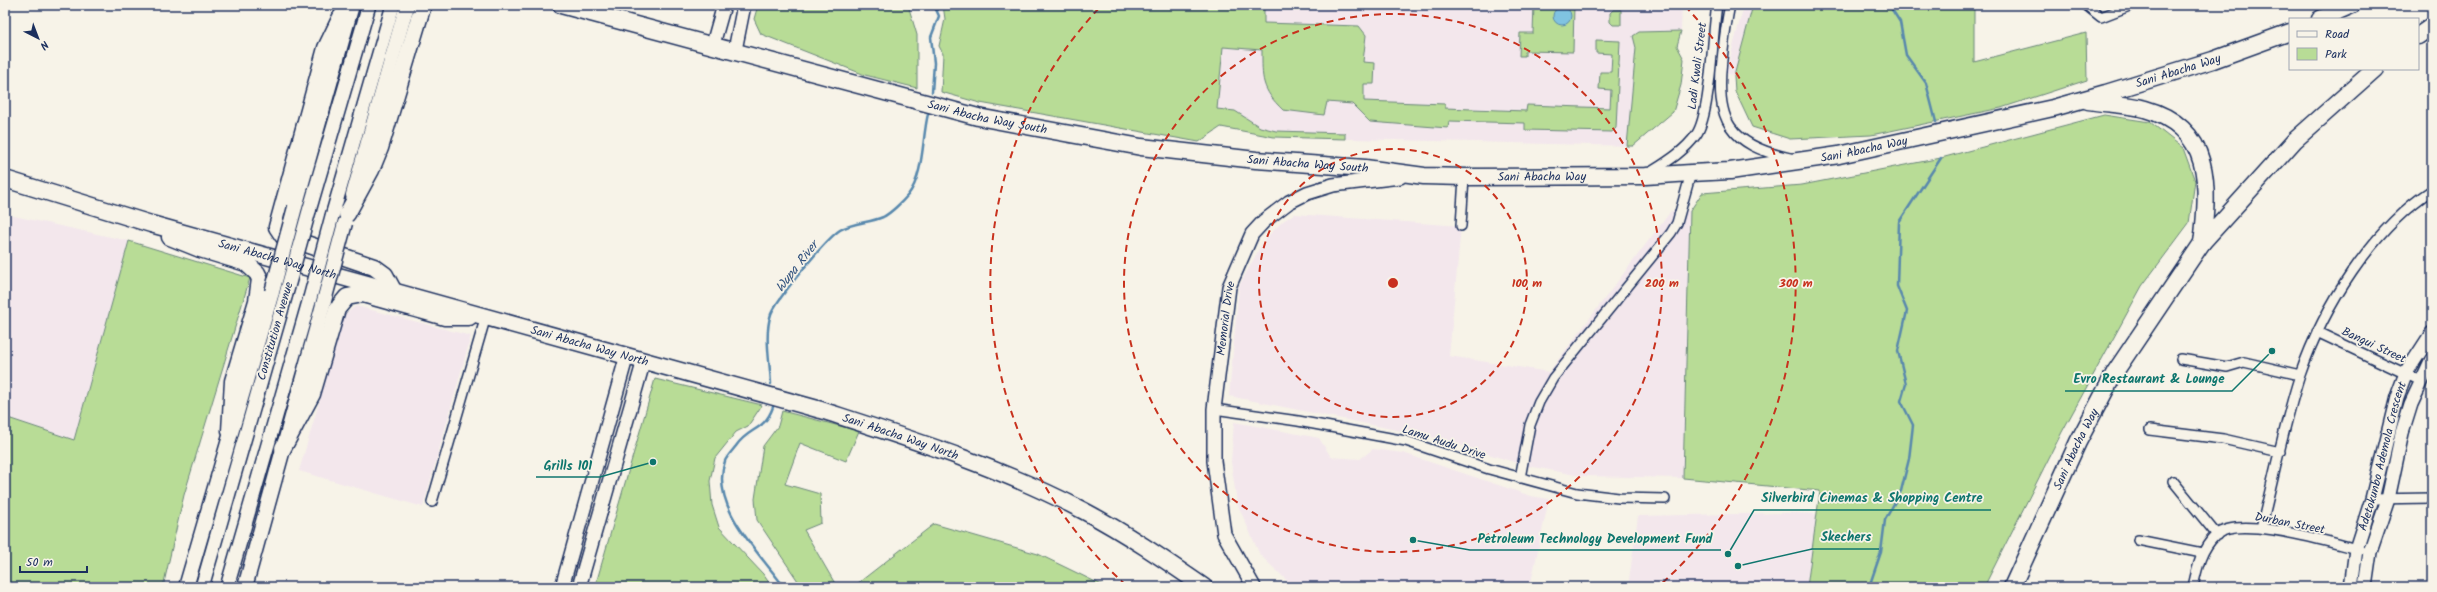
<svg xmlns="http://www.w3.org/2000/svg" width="2437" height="592" font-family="Kalam,sans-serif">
<rect width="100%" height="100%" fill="#f7f3e8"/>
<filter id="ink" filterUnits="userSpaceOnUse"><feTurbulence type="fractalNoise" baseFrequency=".025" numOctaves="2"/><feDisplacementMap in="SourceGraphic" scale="8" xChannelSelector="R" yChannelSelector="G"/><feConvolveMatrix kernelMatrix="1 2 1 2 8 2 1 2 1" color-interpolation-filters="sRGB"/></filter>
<g filter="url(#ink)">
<path fill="#f3e7ec" d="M1167,5H1682L1681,31L1677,46L1684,59L1681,85L1673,112L1633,146L1274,137L1221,127Z
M1744,5H1753L1734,76L1726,73Z
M1671,211H1690L1683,478L1581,476L1523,465L1441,439L1229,396L1239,286L1264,240L1283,221L1294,214L1461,226L1449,356L1549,372Z
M5,214L129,241L74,440L5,417Z
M356,306L471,336L423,507L299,471L345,314Z
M1234,422L1319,438L1331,457L1360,459L1373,449L1403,453L1531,496L1549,499L1530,587H1294L1260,555L1237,503L1231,462Z
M1790,513L1817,514L1807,587H1628L1638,516Z"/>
<path fill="#b8dc96" stroke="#6a867a" d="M758,5H908L917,35V88L865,75L761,34L754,19Z
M943,5H1264V23L1359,26L1366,35L1363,62L1375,63L1374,84H1364V101L1445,104V108L1526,111L1527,105L1610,108L1611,90L1599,89L1600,72H1611L1612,54L1596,53V40L1620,41L1616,128L1612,132L1525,130V123L1449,121L1448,128L1370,122L1352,104L1327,102L1324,115L1283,110C1261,89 1262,79 1262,50L1223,47L1217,109L1235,111L1260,127L1276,131L1345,133V139L1274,137L1221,127L1199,142L980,103L941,92L943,54L939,46L945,19Z
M1534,5H1574L1573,52L1525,51V56H1519L1520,33H1533Z
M1753,5H1974V62L2086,33L2087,80L2001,108L1871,135L1790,139L1752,127L1735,91L1734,76Z
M1613,10H1621V25H1613L1610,22V13Z
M1681,31L1677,46L1684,59L1681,85L1673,112L1633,146H1627L1636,48L1633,36L1639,32Z
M2104,115L2150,122L2183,148L2195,181L2189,223L2142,286L2062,432L1984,587H1807L1820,491L1683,478L1690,211L1702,193L1802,185L1941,158Z
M129,241L250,278L184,495L163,587H5V417L74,440Z
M655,379L762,405L748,426L736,432L715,458L710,481L712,505L719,527L763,574L772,587H595Z
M782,411L859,431L846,461L800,443L785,484L820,494L821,523L804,530L837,587H802L757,520L755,499L763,446L778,426Z
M934,524L1038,554L1106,587H853Z"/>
<path fill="#80c3e1" stroke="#5888ad" d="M1553 16a9 9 0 1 1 18 0a9 9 0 1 1-18 0Z"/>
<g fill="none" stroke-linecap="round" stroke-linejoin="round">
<path stroke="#5888ad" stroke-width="2.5" d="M1889,5L1900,22L1906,55L1926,83L1936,122
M932,92L934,63L931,37L939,16L934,5
M771,384C770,362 764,335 771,314C777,299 826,239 840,230C854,222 870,223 883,217C891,213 903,201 908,195C924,175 922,138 928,114
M773,407C764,432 749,427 736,446C733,450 727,456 725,461C709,506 760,553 784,587
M1869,587L1881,552L1885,520L1901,491L1909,459L1913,425L1901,401L1906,384L1898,351L1907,311L1897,286L1899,222L1941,158"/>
<defs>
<path id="street" d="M1730,5C1726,23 1724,41 1722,60C1715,120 1729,145 1790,158
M2086,5L2101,17L2132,5
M1648,174C1665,163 1684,152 1696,135C1711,114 1712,35 1717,5
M1461,226L1464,177
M2317,332L2421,381
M2181,359L2227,367L2244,362L2300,375
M1214,409L1298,421L1406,441L1489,469L1577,493L1619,498L1665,499
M2150,430L2223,439L2280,452
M1520,478L1530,425L1539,402L1553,378L1671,233L1677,223L1691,173
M2173,481L2217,535
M2372,499L2432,498
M432,502L486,316
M2261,528C2274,477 2284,424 2300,375C2323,308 2372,229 2432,190
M2138,540L2202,553
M2193,587C2197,568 2201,549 2216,535C2239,514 2331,543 2361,550"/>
<g id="secondary">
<path d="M713,44L724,5"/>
<path d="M735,50L744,5"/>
<path d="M309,211L369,5"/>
<path d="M332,216L393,5"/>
<path d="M202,587L286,294"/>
<path d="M227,587L310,298"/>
<path d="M562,587L627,355"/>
<path d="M579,587L644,360"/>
<path id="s1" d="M1254,587L1224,534L1214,461V409L1229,287L1252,234L1264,221L1289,202L1307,193L1333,185L1400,177"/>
<path id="s2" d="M2351,587L2356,549L2372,499L2397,397L2406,373L2432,333"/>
<path d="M2365,587L2370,552L2388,499L2402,433L2411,404L2432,359"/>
</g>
<path id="primary" d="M353,195L407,5
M295,207L352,5
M186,587L272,292
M245,587L324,301"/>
<g id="highway">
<path d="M351,5L341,17L326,48L277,227L283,236L374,267L385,275L393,290"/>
<path id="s3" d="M561,5L978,117L1141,147L1256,160L1365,168L1424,176L1464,177L1646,176L1691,173L1730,171L1839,155L2053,108L2106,93L2213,60L2290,32"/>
<path d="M2320,19L2352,5"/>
<path d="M2418,36L2432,26"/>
<path d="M2088,101C2106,104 2127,104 2145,109C2213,128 2209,187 2202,243"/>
<path id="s4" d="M5,179L151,224L821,410C910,439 1000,467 1084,511C1126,533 1165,560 1204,587"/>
<path d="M347,214L371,170L380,148L423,5"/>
<path d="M170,237L200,249L246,263L257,273L260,279L257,301L233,381L230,431"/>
<path d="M283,448L312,394L337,309L347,297L363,294L445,317H469"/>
<path id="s5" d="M2012,587L2078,442L2115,372L2202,243L2295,140L2375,69"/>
</g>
</defs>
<use href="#street" stroke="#1b2f5e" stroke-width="12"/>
<use href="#secondary" stroke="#1b2f5e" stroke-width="16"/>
<use href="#primary" stroke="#1b2f5e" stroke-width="17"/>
<use href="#highway" stroke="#1b2f5e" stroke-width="19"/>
<use href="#street" stroke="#f7f3e8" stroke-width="9"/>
<use href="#secondary" stroke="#f7f3e8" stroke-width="13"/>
<use href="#primary" stroke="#f7f3e8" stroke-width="14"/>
<use href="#highway" stroke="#f7f3e8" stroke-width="16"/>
<defs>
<path id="secondary-bridge" d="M286,294L309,211
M310,298L332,216"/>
<path id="primary-bridge" d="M272,292L295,207
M324,301L345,223"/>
</defs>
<use href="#secondary-bridge" stroke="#1b2f5e" stroke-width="16" stroke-linecap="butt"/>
<use href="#primary-bridge" stroke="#1b2f5e" stroke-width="17" stroke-linecap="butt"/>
<use href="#secondary-bridge" stroke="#f7f3e8" stroke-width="13"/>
<use href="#primary-bridge" stroke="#f7f3e8" stroke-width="14"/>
</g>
</g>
<g fill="none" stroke="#c8321e" stroke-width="2" stroke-dasharray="7 5">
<circle cx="1393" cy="283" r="134"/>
<circle cx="1393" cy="283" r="269"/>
<path d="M1126 585A403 403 0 0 1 1101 6M1685 6A403 403 0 0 1 1660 585"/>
</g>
<g text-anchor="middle" stroke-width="3.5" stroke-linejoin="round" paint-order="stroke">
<g font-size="12" fill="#1b2f5e" stroke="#f7f3e8">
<text transform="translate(1697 66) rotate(-83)" y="4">Ladi Kwali Street</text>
<text dy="4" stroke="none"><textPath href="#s3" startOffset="1648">Sani Abacha Way</textPath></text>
<text dy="4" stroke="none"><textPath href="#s3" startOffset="441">Sani Abacha Way South</textPath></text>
<text dy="4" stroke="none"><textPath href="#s3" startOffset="1324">Sani Abacha Way</textPath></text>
<text dy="4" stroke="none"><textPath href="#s3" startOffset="765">Sani Abacha Way South</textPath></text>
<text dy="4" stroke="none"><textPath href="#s3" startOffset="1000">Sani Abacha Way</textPath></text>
<text dy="4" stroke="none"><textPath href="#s4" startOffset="284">Sani Abacha Way North</textPath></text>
<text dy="4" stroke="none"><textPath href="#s1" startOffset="278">Memorial Drive</textPath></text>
<text transform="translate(275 331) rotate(-74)" y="4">Constitution Avenue</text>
<text dy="4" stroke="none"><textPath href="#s4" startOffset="608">Sani Abacha Way North</textPath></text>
<text transform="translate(2374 345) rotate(25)" y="4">Bangui Street</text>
<text dy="4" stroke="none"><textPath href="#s4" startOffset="932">Sani Abacha Way North</textPath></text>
<text transform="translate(1444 442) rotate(18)" y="4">Lamu Audu Drive</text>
<text dy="4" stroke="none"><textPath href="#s5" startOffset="152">Sani Abacha Way</textPath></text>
<text dy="4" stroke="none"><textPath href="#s2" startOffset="135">Adetokunbo Ademola Crescent</textPath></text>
<text transform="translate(2290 523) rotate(11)" y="4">Durban Street</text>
</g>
<g font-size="13" font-style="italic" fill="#34547f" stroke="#f7f3e8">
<text transform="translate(796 266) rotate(-52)" y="5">Wupa River</text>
</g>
</g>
<circle cx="1393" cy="283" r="6" fill="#c8321e" stroke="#f7f3e8" stroke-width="2"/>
<g font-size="12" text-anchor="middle" font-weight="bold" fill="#c8321e" stroke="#f7f3e8" stroke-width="3.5" stroke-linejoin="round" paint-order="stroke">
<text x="1527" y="287">100 m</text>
<text x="1662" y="287">200 m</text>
<text x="1796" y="287">300 m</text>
</g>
<path fill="none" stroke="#0f766e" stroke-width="1.5" d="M2272 351L2232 391H2065M653 462L600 477H536M1728 554L1754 510H1991M1738 566L1812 549H1879M1413 540L1470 550H1721"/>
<g fill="#0f766e" stroke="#f7f3e8" stroke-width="1.5">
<circle cx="2272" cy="351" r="4"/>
<circle cx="653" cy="462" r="4"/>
<circle cx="1728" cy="554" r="4"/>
<circle cx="1738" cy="566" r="4"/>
<circle cx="1413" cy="540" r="4"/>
</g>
<g font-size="13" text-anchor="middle" font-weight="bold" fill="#0f766e" stroke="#f7f3e8" stroke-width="3.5" stroke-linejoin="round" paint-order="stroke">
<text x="2149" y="383">Evro Restaurant &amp; Lounge</text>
<text x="568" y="470">Grills 101</text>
<text x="1872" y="502">Silverbird Cinemas &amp; Shopping Centre</text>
<text x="1846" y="541">Skechers</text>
<text x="1595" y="543">Petroleum Technology Development Fund</text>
</g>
<rect width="2437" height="592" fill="none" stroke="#f7f3e8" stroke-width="20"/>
<rect x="10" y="10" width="2417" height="572" fill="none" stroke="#1b2f5e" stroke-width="1.5" filter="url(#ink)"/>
<rect x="2289" y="18" width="130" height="52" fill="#f7f3e8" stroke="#9fa5b1"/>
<rect x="2297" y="31" width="20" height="6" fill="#f7f3e8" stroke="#9fa5b1"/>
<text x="2325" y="38" font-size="12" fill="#1b2f5e">Road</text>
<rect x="2297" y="48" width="20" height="12" fill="#b8dc96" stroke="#9fa5b1"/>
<text x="2325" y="58" font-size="12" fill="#1b2f5e">Park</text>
<g transform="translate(38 38) rotate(138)" stroke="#f7f3e8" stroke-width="3" paint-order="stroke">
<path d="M0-3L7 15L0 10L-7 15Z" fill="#1b2f5e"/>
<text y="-6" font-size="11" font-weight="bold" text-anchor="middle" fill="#1b2f5e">N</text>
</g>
<path d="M20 566v6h67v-6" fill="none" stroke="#1b2f5e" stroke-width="2"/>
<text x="26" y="566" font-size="12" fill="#1b2f5e" stroke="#f7f3e8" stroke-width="3" paint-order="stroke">50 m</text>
</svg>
